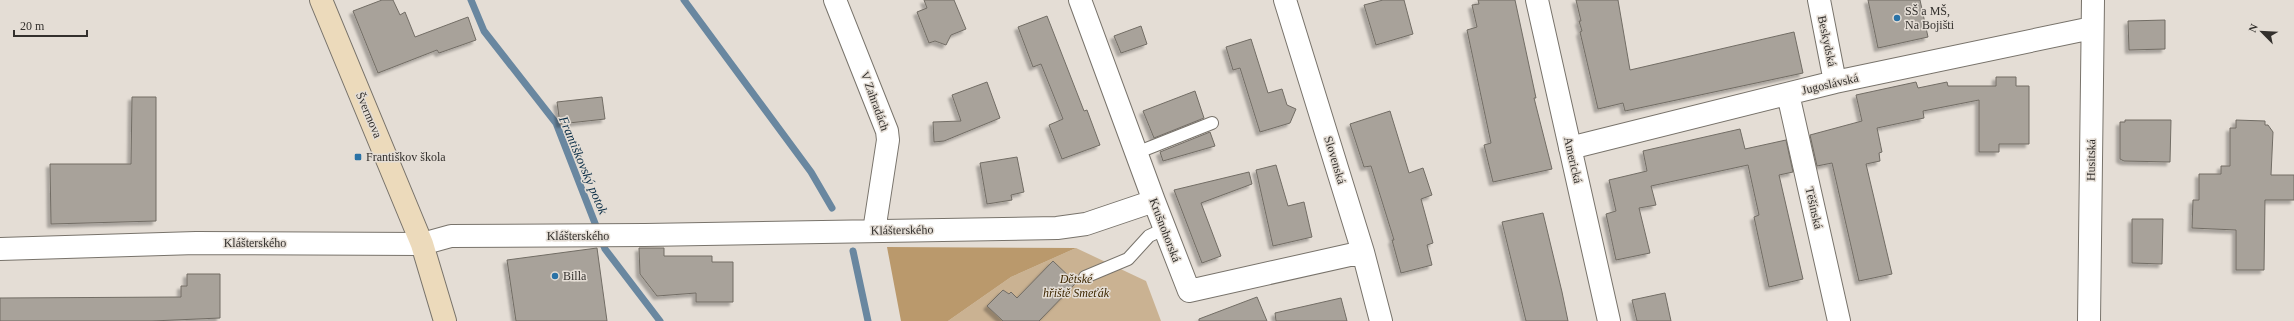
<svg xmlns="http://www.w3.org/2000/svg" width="2294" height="321" font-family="Georgia,serif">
<defs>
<filter id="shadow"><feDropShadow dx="-3.5" dy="3.5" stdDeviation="1" flood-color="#0004"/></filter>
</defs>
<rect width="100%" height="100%" fill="#e4ddd5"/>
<path fill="#cab292" d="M1076,248L1146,281L1161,321H948L1011,277Z"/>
<path fill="#ba996c" d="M887,247L1076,248L1011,277L948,321H901Z"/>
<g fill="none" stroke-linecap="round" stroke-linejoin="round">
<path stroke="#6987a0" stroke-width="7" d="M471,0L484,31L556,123L605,249L660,321
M684,0L811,172L832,208
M853,251L868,321"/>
</g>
<path fill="#a8a29a" stroke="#726d65" filter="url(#shadow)" d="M382,0H393L400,15L405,12L415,37L468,17L476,40L439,53L437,50L378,73L353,11Z
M924,0H954L966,29L951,35L946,45L935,41L929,43L917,12L927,8Z
M1383,0H1404L1413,34L1376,45L1364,5Z
M1478,0H1515L1536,98H1534L1552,169L1493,182L1484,145L1491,143L1467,30L1477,27L1472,5L1479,4Z
M1576,0H1618L1630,70L1794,32L1803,73L1625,111L1623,103L1598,109L1580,32L1582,31L1579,21H1581Z
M1868,0H1920L1928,37L1878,48Z
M1047,16L1084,111L1087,110L1100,145L1062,159L1049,125L1063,119L1041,64L1033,67L1018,27Z
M2165,20V49L2129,50L2128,21Z
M1141,26L1147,44L1121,53L1114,36Z
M1251,39L1268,93L1282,89L1287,105L1296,109L1290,123L1260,132L1240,68L1233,70L1226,47Z
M1996,77H2016V86H2029V144H1999V152H1979V100L1923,111L1924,118L1877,128L1882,152L1879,153L1880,161L1866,164L1892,274L1859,281L1832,163L1817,166L1810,135L1862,121L1856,95L1916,82L1918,88L1947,82L1948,86H1996Z
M987,82L1000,118L944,141L934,142L933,122L961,121L952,95Z
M1195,91L1204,118L1154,138L1143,111Z
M132,97H156V221L51,224L50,164H131Z
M602,97L605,119L560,124L557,102Z
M1390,111L1409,173L1423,168L1432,195L1421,199L1433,243L1427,245L1432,265L1401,273L1392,240H1394L1371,166L1364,167L1350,124Z
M2125,120H2171L2170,162L2124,161L2120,159V122H2125Z
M2236,120L2265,121V125H2268L2273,132L2271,175H2294V200H2265L2264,270H2236V230L2192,228L2193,200H2199V174H2221V166H2230V128H2236Z
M1740,129L1745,149L1786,140L1793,172L1779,175L1803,279L1769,287L1754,217L1759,215L1748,165L1651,186L1656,205L1639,208L1650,253L1616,260L1606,214L1616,211L1609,180L1647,171L1643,151Z
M1210,132L1215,146L1163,161L1160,152Z
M1017,157L1024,192L1011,195L1012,200L987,204L980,163Z
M1276,165L1288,206L1304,202L1312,237L1273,246L1256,170Z
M1249,172L1252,184L1201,203L1221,256L1202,263L1174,190Z
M1543,213L1562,292L1568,321H1526L1502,222Z
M2132,219H2163L2162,264L2132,263Z
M597,248L607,321H516L507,260Z
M639,248H664V256H712V262H733V302H696V293L657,296L640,274Z
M1053,261L1076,283L1039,321H1003L987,306L1003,290L1009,294L1011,292L1017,298Z
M187,274H220V318L152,321H0V298L181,297V286H187Z
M1665,293L1671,321H1637L1632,300Z
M1257,297L1267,321H1199V319Z
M1341,298L1347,321H1276L1275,313Z"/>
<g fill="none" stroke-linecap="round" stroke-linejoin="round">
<defs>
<path id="lane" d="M1136,153L1212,123
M1085,277L1128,259L1149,236L1164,229"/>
<path id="street" d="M835,0L887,131L888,140L874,231
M1080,0L1154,201L1189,291L1363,252
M1285,0L1363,252L1381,321
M1537,0L1609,321
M1819,0L1835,82
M1788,94L1839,321
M1570,148L1835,82L2092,28
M0,249L196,243L422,244L451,236L645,235L1057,228L1086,224L1154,201
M2089,321L2093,0"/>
<path id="secondary" d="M321,0L422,244L445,321"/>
</defs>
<use href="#lane" stroke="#78736b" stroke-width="14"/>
<use href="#street" stroke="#78736b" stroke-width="24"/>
<use href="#secondary" stroke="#78736b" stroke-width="24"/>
<use href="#lane" stroke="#fff" stroke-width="12"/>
<use href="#street" stroke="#fff" stroke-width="22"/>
<use href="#secondary" stroke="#ecdabb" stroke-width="22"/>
</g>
<g fill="#2a72a6" stroke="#e4ddd5" stroke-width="1.5">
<circle cx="1897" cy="18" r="4"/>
<rect x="354" y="153" width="8" height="8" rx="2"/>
<circle cx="555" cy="276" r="4"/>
</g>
<g text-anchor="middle" stroke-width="3" stroke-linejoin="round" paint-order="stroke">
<g font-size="12" fill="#33302d" stroke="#e4ddd5" text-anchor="start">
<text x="1905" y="15">SŠ a MŠ,<tspan x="1905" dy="14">Na Bojišti</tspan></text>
<text x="366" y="161">Františkov škola</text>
<text x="563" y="280">Billa</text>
</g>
<g font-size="12" fill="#33302d" stroke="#e4ddd5">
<text transform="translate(1827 41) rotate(78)" y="4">Beskydská</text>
<text transform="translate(1830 84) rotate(-13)" y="4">Jugoslávská</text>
<text transform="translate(875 101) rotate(70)" y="4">V Zahradách</text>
<text transform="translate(369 115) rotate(67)" y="4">Švermova</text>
<text transform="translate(1335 160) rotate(73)" y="4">Slovenská</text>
<text transform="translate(1573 160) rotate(77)" y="4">Americká</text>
<text transform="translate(2091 160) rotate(-89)" y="4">Husitská</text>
<text transform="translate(1814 208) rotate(77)" y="4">Těšínská</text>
<text transform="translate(902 230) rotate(-1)" y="4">Klášterského</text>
<text transform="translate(1165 230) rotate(69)" y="4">Krušnohorská</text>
<text x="578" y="240">Klášterského</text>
<text x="255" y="247">Klášterského</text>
</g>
<g font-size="12" font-style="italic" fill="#3d2700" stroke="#e4ddd5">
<text x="1076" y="283">Dětské<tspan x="1076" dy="14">hřiště Smeťák</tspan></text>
</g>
<g font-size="13" font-style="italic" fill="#082c45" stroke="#e4ddd5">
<text transform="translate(584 165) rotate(67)" y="5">Františkovský potok</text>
</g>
</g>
<g transform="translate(2262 32) rotate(294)" stroke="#e4ddd5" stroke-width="3" paint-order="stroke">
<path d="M0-3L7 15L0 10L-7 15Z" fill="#33302d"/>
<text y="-6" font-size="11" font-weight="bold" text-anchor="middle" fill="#33302d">N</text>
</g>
<path d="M14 30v6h73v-6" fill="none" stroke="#33302d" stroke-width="2"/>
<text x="20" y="30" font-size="12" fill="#33302d" stroke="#e4ddd5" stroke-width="3" paint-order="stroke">20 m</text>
</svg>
